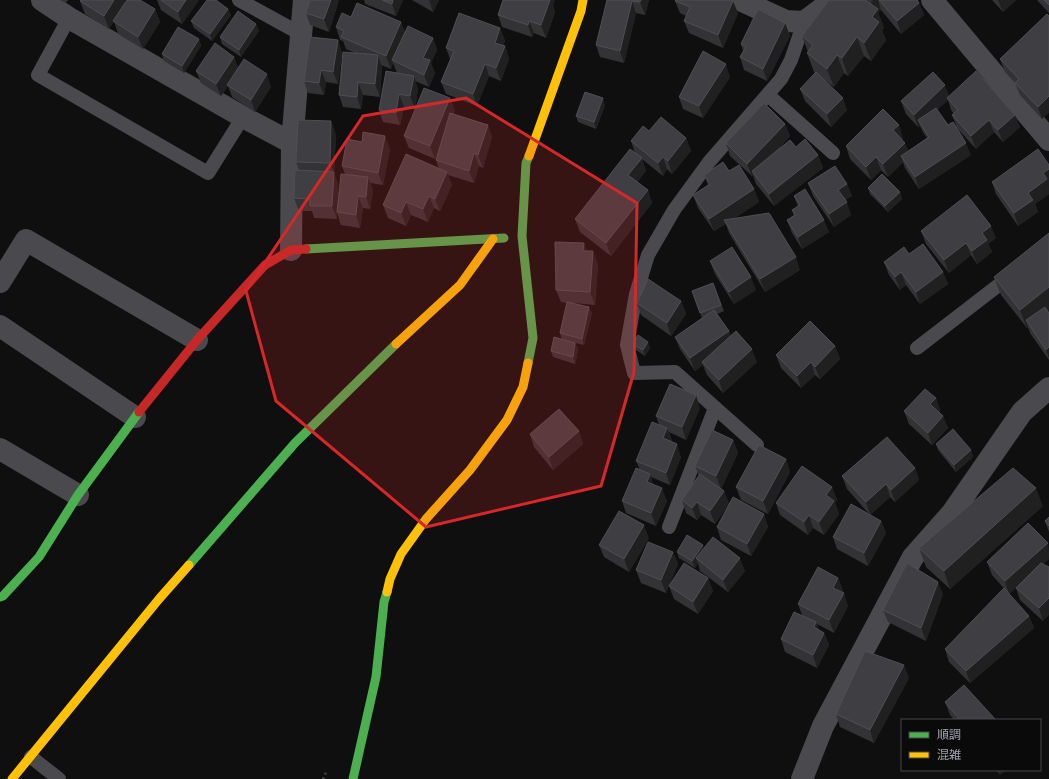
<svg xmlns="http://www.w3.org/2000/svg" width="1049" height="779" font-family="'Open Sans','Noto Sans JP',sans-serif">
<rect width="100%" height="100%" fill="#0f0f10"/>
<g fill="none" stroke-linecap="round" stroke-linejoin="round">
<path stroke="#46464a" stroke-width="2.5" stroke-dasharray="2 3" stroke-linecap="butt" d="M323,779L325,774L329,772"/>
<path stroke="#4a4a4e" stroke-width="14" d="M239,0L301,34
M69,18L38,75L208,173L243,117
M768,95L833,153
M917,348L1013,274
M757,445L675,372L634,373L627,345L636,294L648,255L674,210L709,162L781,79L791,60L804,22
M669,527L715,408
M31,757L59,779"/>
<path stroke="#4a4a4e" stroke-width="22" d="M42,0L69,18L243,117L292,143
M740,0L786,21L804,22L833,0
M932,0L1049,140
M291,250L292,143L304,0
M0,282L26,240L197,340
M0,326L135,417
M0,449L78,495
M802,779L823,726L913,557L952,513L1022,412L1049,388"/>
<path stroke="#4caf50" stroke-width="9" d="M306,249L504,238
M528,363L533,338L522,236L526,163L529,156
M189,565L295,443L396,344
M0,597L3,596L39,557L78,495L139,412
M353,779L376,677L384,602L387,592"/>
<path stroke="#ffc107" stroke-width="9" d="M529,156L581,11L583,0
M396,344L460,285L493,239
M387,592L390,579L401,554L426,519L470,470L507,420L523,387L528,363
M12,779L159,599L189,565"/>
<path stroke="#c62828" stroke-width="9" d="M139,412L197,340L265,265L291,250L306,249"/>
</g>
<path fill="#333336" d="M60,0H68L66,3Z
M157,0H199L182,24L161,10Z
M310,0H339L329,32L310,25L306,13Z
M364,0H403L396,16L365,4Z
M412,0H439L433,12Z
M607,0H649L645,15L636,13L624,63L600,57L596,45Z
M829,0H917L919,3L924,15L901,34L881,10L878,12L884,28L882,30L886,40L871,61L864,56L848,76L844,73L834,87L823,79L847,110L831,127L805,101L800,89L815,73L814,72L807,53L808,52L802,36Z
M992,0H1016L1003,12Z
M1037,0H1049V13Z
M80,1L126,2L155,9L160,22L143,49L118,34L114,21L109,29L85,14Z
M675,1L738,13L723,48L689,33L684,21L686,16L680,13Z
M553,6L555,12L546,38L534,33L532,37L502,27L498,15Z
M228,9L231,15L212,41L194,28L191,21Z
M1047,14L1042,119L1020,95L1015,83L1005,72L1000,59Z
M351,17L401,22L405,33L433,38L437,50L431,63L435,73L429,87L415,81L418,89L415,109L404,107L400,125L383,122L379,110L398,74L397,73L393,63L391,69L381,65L382,68L380,97L363,95L361,109L343,107L339,95L355,53L346,49L343,41L340,40L336,27Z
M785,23L790,36L767,81L744,70L740,57L743,51L741,44Z
M256,24L259,31L241,57L222,44L220,37Z
M500,28L505,41L503,46H505L509,59L501,81L489,76L477,106L446,94L441,82L450,59L446,48Z
M199,39L201,46L184,73L164,61L162,54Z
M338,40L342,53L338,84L326,82L324,95L308,93L304,81Z
M234,57L238,68L271,87L255,112L232,97L228,86L221,96L201,83L196,71Z
M730,77L703,118L683,109L679,97Z
M949,96L1020,127L1003,142L994,132L976,149L957,128L952,115L954,114L951,110L948,100L937,110L948,125L971,155L919,189L905,168L903,162L888,177L881,170L871,180L850,159L846,146L903,138L902,139L908,151L927,138L923,132L920,126L918,127L906,114L901,101Z
M450,98L455,111L453,114L488,125L492,137L483,168L479,166L474,183L448,175L452,185L440,211L434,208L428,222L411,215L406,226L388,218L383,205L439,169L436,160L439,148L435,159L409,148L404,136Z
M605,105L596,129L578,122L576,116Z
M785,124L790,136L773,155L796,147L818,155L823,168L774,206L756,184L753,175L752,176L730,156L726,143Z
M649,131L686,138L691,151L672,174L667,169L663,176L642,159L646,171L637,182L648,190L652,203L611,256L580,232L575,219L635,153L631,141Z
M336,134L334,174L338,184L337,207L345,174L342,166L390,149L383,185L370,183L373,190L370,209L363,208L360,228L341,225L337,213V219L314,218L312,211H299L294,198L299,170L296,162Z
M1049,165V194L1035,204L1038,212L1018,226L996,194L992,182Z
M729,171L754,189L759,202L733,219L800,270L765,292L729,233L726,224L714,231L698,208L693,195L708,185L704,175Z
M808,183L847,184L852,196L845,200L851,215L834,227L813,196Z
M868,188L900,192L902,199L888,212L870,194Z
M794,196L829,232L802,249L792,233L787,220L794,216L792,210L798,207Z
M921,231L996,238L988,244L992,252L977,264L971,255L949,273L926,244Z
M587,251L598,264L595,305L574,303L592,313L584,345L563,340L575,343L578,350L575,364L553,357L551,351L562,340L560,333L567,303L561,302L556,290Z
M909,254L943,272L948,284L920,304L906,285L900,290L889,275L884,262Z
M710,261L756,290L734,304L715,274Z
M994,277L1049,310L1048,311L1049,313V360L1030,333L1028,327L1027,328L1001,295Z
M713,283L724,311L717,314L729,331L731,336L757,362L723,393L707,375L703,365L695,371L680,349L675,337L702,318L692,291Z
M681,301L686,314L671,336L641,315L637,303Z
M633,344L650,348L645,356L636,350Z
M835,346L840,359L820,379L815,375L801,388L781,368L776,355Z
M936,398L940,410L939,412L943,416L948,428L932,445L909,424L904,411Z
M700,408L686,440L669,432L672,441L671,442L681,457L670,485L651,477L653,485L667,501L656,526L626,513L622,501L640,470L636,461L659,425L656,416Z
M579,431L583,444L553,470L534,447L530,434Z
M733,440L738,453L721,489L724,491L729,504L715,524L701,515L697,520L686,513L682,500L699,476L695,466Z
M936,444L971,450L973,457L956,472L938,450Z
M786,459L790,472L768,514L741,500L736,487Z
M915,468L919,480L895,502L890,497L870,515L847,489L842,476Z
M832,487L837,500L835,503L839,514L824,535L813,528L808,535L780,515L776,503Z
M1043,506L950,589L926,567L919,548Z
M764,514L768,527L751,556L721,540L717,527Z
M1049,517V532L1045,521Z
M881,521L886,533L868,566L837,549L833,537Z
M649,538L629,572L604,557L599,545Z
M1048,543L1049,559L1043,564V621L1020,600L1016,588L1009,594L992,575L987,562Z
M704,548L745,571L728,592L700,571L698,563L695,568L679,558L677,552Z
M673,552L678,564L666,593L641,583L636,570Z
M708,578L713,591L698,614L674,599L669,586Z
M838,578L843,591L842,592L848,606L834,633L817,624L819,630L824,633L829,645L817,668L785,652L781,639L802,615L798,604Z
M943,594L926,641L888,622L883,610Z
M1029,616L1034,628L970,683L949,662L945,649Z
M909,678L874,743L840,727L836,714Z
M945,702L996,720H954L950,715Z
M996,770H1006L1000,775Z"/>
<path fill="#202021" d="M114,0H125L126,2L109,29L104,16Z
M186,0H199L182,24L178,12Z
M331,0H339L329,32L324,19Z
M393,0H403L396,16L392,4Z
M429,0H439L433,12Z
M550,0H555L553,6L555,12L546,38L541,25Z
M641,0H649L645,15L640,2Z
M873,0H878L881,10L878,12L884,28L882,30L886,40L871,61L864,43L872,17L875,13L871,2Z
M998,0H1016L1003,12Z
M632,1L636,13L624,63L620,51Z
M733,1L738,13L723,48L718,35Z
M919,3L924,15L901,34L897,21Z
M155,9L160,22L143,49L138,37Z
M228,9L231,15L212,41L210,34Z
M529,21L534,33L532,37L528,25Z
M401,22L405,35L392,60L393,63L391,69L386,56Z
M785,23L790,36L767,81L763,69Z
M256,24L259,31L241,57L239,50Z
M500,28L505,41L499,55L495,43Z
M857,37L864,56L848,76L842,58Z
M433,38L437,50L431,63L435,73L429,87L424,75L423,58Z
M199,39L201,46L184,73L182,66Z
M338,40L342,53L338,84L333,72Z
M505,46L509,59L501,81L496,68Z
M378,55L382,68L380,97L375,84Z
M837,55L844,73L834,87L827,69Z
M234,57L239,69L227,85L228,86L221,96L216,84Z
M485,64L489,76L477,106L473,94Z
M726,64L730,77L703,118L699,106Z
M321,70L326,82L324,95L319,83Z
M267,74L271,87L255,112L251,100Z
M414,76L418,89L415,109L410,96Z
M358,82L363,95L361,109L357,97Z
M945,85L950,98H947L948,100L921,125L918,120L920,126L918,127L914,115Z
M399,94L404,107L400,125L396,113Z
M1049,96V113L1042,119L1038,107Z
M450,98L455,111L435,159L430,146Z
M603,98L605,105L596,129L594,122Z
M843,98L847,110L831,127L827,114Z
M1015,115L1020,127L1003,142L998,130Z
M989,120L994,132L976,149L971,136Z
M331,121L336,134L334,174L338,184L337,219L332,206L334,174L330,163Z
M785,124L790,136L754,174L752,171L753,175L752,176L747,164Z
M488,125L492,137L483,168L478,155Z
M899,125L903,138L898,143L893,130Z
M385,136L390,149L383,185L378,173Z
M686,138L691,151L672,174L668,161Z
M905,143L910,155L901,156L903,162L888,177L883,164Z
M966,143L971,155L919,189L915,177Z
M474,153L479,166L474,183L469,171Z
M818,155L823,168L774,206L769,194Z
M663,157L667,169L663,176L658,163Z
M876,157L881,170L871,180L866,167Z
M642,158L646,171L633,188L628,175Z
M1049,169V194L1035,204L1038,212L1018,226L1014,213L1043,173Z
M447,172L452,185L440,211L435,199Z
M368,177L373,190L370,209L366,197Z
M847,184L852,196L842,202L838,190Z
M754,189L759,202L726,223L724,220L726,224L714,231L709,219Z
M648,190L652,203L611,256L606,243Z
M900,192L902,199L888,212L885,206Z
M358,196L363,208L360,228L356,215Z
M429,196L434,208L428,222L423,209Z
M406,202L411,215L406,226L401,213Z
M847,202L851,215L834,227L829,214Z
M824,220L829,232L802,249L798,237Z
M991,226L996,238L988,244L992,252L977,264L972,251L982,233Z
M584,243L589,256L583,251Z
M966,243L971,255L949,273L944,260Z
M593,251L598,264L595,305L590,292Z
M796,257L800,270L765,292L760,279Z
M901,272L906,285L900,290L895,277Z
M943,272L948,284L920,304L916,292Z
M751,277L756,290L734,304L729,292Z
M1049,287V310L1030,326L1026,320L1028,327L1027,328L1020,310Z
M681,301L686,314L671,336L667,323Z
M589,307L592,313L584,345L582,339Z
M729,331L733,344L702,362L703,365L695,371L690,358Z
M648,342L650,348L645,356L643,350Z
M575,343L578,350L575,364L573,357Z
M835,346L840,359L820,379L815,367Z
M1049,347V358L1046,350Z
M752,349L757,362L723,393L719,380Z
M811,362L815,375L801,388L797,376Z
M696,395L700,408L686,440L682,427Z
M936,398L940,410L935,416L930,404Z
M943,416L948,428L932,445L928,433Z
M667,428L672,441L668,451L663,438Z
M579,431L583,444L553,470L549,457Z
M733,440L738,453L721,489L716,476Z
M677,444L681,457L670,485L666,473Z
M971,450L973,457L956,472L954,465Z
M786,459L790,472L768,514L763,501Z
M915,468L919,480L895,502L891,490Z
M650,474L654,487L647,482Z
M886,484L890,497L870,515L866,502Z
M832,487L837,500L835,503L839,514L824,535L819,522L826,495Z
M662,488L667,501L656,526L651,513Z
M1036,488L1043,506L950,589L944,571Z
M724,491L729,504L715,524L710,511Z
M697,502L701,515L697,520L692,508Z
M764,514L768,527L751,556L747,544Z
M809,515L813,528L808,535L804,522Z
M881,521L886,533L868,566L864,553Z
M644,525L649,538L629,572L624,559Z
M1048,543L1049,559L1009,594L1005,581Z
M703,545L705,551L696,558L698,563L695,568L692,561Z
M673,552L678,564L666,593L661,580Z
M740,558L745,571L728,592L723,580Z
M708,578L713,591L698,614L693,602Z
M838,578L843,591L838,601L833,588Z
M938,582L943,594L926,641L921,628Z
M844,593L848,606L834,633L829,620Z
M1049,598V615L1043,621L1039,608Z
M1029,616L1034,628L970,683L966,671Z
M816,622L821,635L814,627Z
M824,633L829,645L817,668L813,655Z
M904,665L909,678L874,743L870,730Z
M998,770H1006L1000,775Z"/>
<path fill="#3f3f43" stroke="#4e4f54" d="M81,0H114L104,16L80,1Z
M127,0H140L155,9L138,37L113,21Z
M161,0H186L178,12Z
M207,0H216L228,9L210,34L191,21Z
M310,0H331L324,19L306,13Z
M382,0H393L392,4Z
M503,0H550L541,25L529,21L528,25L498,15Z
M607,0H641L640,2L632,1L620,51L596,45Z
M676,0H731L733,1L718,35L684,21L690,7L675,1Z
M829,0H865L878,9L872,17L879,22L864,43L857,37L842,58L837,55L827,69L807,53L813,45L802,36Z
M879,0H917L919,3L897,21Z
M1044,0H1049V5Z
M357,3L401,22L386,56L341,37L344,31L336,27L342,13L351,17Z
M758,9L785,23L763,69L740,57L746,47L741,44Z
M238,11L256,24L239,50L220,37Z
M459,13L500,28L495,43L505,46L496,68L485,64L473,94L441,82L454,51L446,48Z
M1047,14L1049,16V96L1038,107L1015,83L1019,79L1000,59Z
M408,26L433,38L423,58L430,60L424,75L392,60Z
M178,27L199,39L182,66L162,54Z
M310,37L338,40L333,72L321,70L319,83L304,81Z
M215,43L234,57L216,84L196,71Z
M703,51L726,64L699,106L679,97Z
M343,52L378,55L375,84L358,82L357,97L339,95Z
M244,59L267,74L251,100L227,85Z
M386,71L414,76L410,96L399,94L396,113L379,110Z
M976,71L1015,115L998,130L989,120L971,136L952,115L958,110L947,98Z
M816,72L843,98L827,114L800,89Z
M933,72L945,85L914,115L901,101Z
M424,88L450,98L430,146L404,136Z
M585,92L603,98L594,122L576,116Z
M764,103L785,124L747,164L726,143Z
M936,108L948,125L953,122L966,143L915,177L901,156L929,137L918,120Z
M883,109L899,125L893,130L905,143L883,164L876,157L866,167L846,146Z
M450,113L488,125L478,155L474,153L469,171L436,160Z
M661,117L686,138L668,161L663,157L658,163L631,141L643,126L649,131Z
M298,120L331,121L330,163L296,162Z
M363,132L385,136L378,173L342,166L347,139L362,142Z
M805,139L818,155L769,194L752,171L790,140L796,147Z
M630,149L642,158L628,175L648,190L606,243L575,219Z
M1038,149L1049,165V169L1043,173L1047,179L1028,193L1033,200L1014,213L992,182Z
M406,154L447,172L435,199L429,196L423,209L406,202L401,213L383,205Z
M723,162L729,171L739,165L754,189L709,219L693,195L710,184L704,175Z
M835,166L847,184L838,190L847,202L829,214L808,183Z
M295,170L334,172L332,206H310V199L294,198Z
M341,174L368,177L366,197L358,196L356,215L337,212Z
M882,174L900,192L885,206L868,188Z
M805,189L824,220L798,237L787,220L795,215L792,210L800,205L794,196Z
M967,195L991,226L982,233L987,240L972,251L966,243L944,260L921,231Z
M769,213L796,257L760,279L724,220Z
M1049,233V287L1020,310L994,277Z
M555,242L584,243L583,251H593L590,292L556,290Z
M923,244L943,272L916,292L901,272L895,277L884,262L904,247L909,254Z
M732,247L751,277L729,292L710,261Z
M648,279L681,301L667,323L637,303Z
M713,283L721,305L700,313L692,291Z
M567,302L589,307L582,339L560,333Z
M1045,307L1049,313V347L1046,350L1026,320Z
M714,310L729,331L690,358L675,337Z
M810,321L835,346L815,367L811,362L797,376L776,355Z
M736,331L752,349L719,380L702,362Z
M638,335L648,342L643,350L633,344Z
M554,337L575,343L573,357L551,351Z
M670,384L696,395L682,427L656,416Z
M925,389L936,398L930,404L943,416L928,433L904,411Z
M559,409L579,431L549,457L530,434Z
M652,422L667,428L663,438L677,444L666,473L636,461Z
M953,429L971,450L954,465L936,444Z
M712,430L733,440L716,476L695,466Z
M887,437L915,468L891,490L886,484L866,502L842,476Z
M759,445L786,459L763,501L736,487Z
M802,466L832,487L826,495L834,501L819,522L809,515L804,522L776,503Z
M636,468L650,474L647,482L662,488L651,513L622,501Z
M1013,468L1036,488L944,571L919,548Z
M700,474L724,491L710,511L697,502L692,508L682,500Z
M733,497L764,514L747,544L717,527Z
M851,504L881,521L864,553L833,537Z
M619,511L644,525L624,559L599,545Z
M1049,517V526L1045,521Z
M1028,523L1048,543L1005,581L987,562Z
M687,535L703,545L692,561L677,552Z
M713,537L740,558L723,580L696,558Z
M648,542L673,552L661,580L636,570Z
M684,563L708,578L693,602L669,586Z
M907,563L938,582L921,628L883,610Z
M1041,563L1049,567V598L1039,608L1016,588Z
M818,567L838,578L833,588L844,593L829,620L798,604Z
M1004,588L1029,616L966,671L945,649Z
M794,612L816,622L814,627L824,633L813,655L781,639Z
M865,651L904,665L870,730L836,714Z
M964,685L996,720H960L945,702Z"/>
<path fill="#d62828" fill-opacity="0.2" stroke="#d62828" stroke-width="3" stroke-linejoin="round" d="M466,98L637,203L634,372L601,486L426,527L276,401L246,291L363,116Z"/>
<rect x="901" y="719" width="140" height="52" fill="#0a0a0b" stroke="#46474d"/>
<rect x="909" y="732" width="20" height="6" fill="#4caf50" stroke="#46474d"/>
<text x="937" y="739" font-size="12" fill="#a1a3b0">順調</text>
<rect x="909" y="752" width="20" height="6" fill="#ffc107" stroke="#46474d"/>
<text x="937" y="759" font-size="12" fill="#a1a3b0">混雑</text>
</svg>
